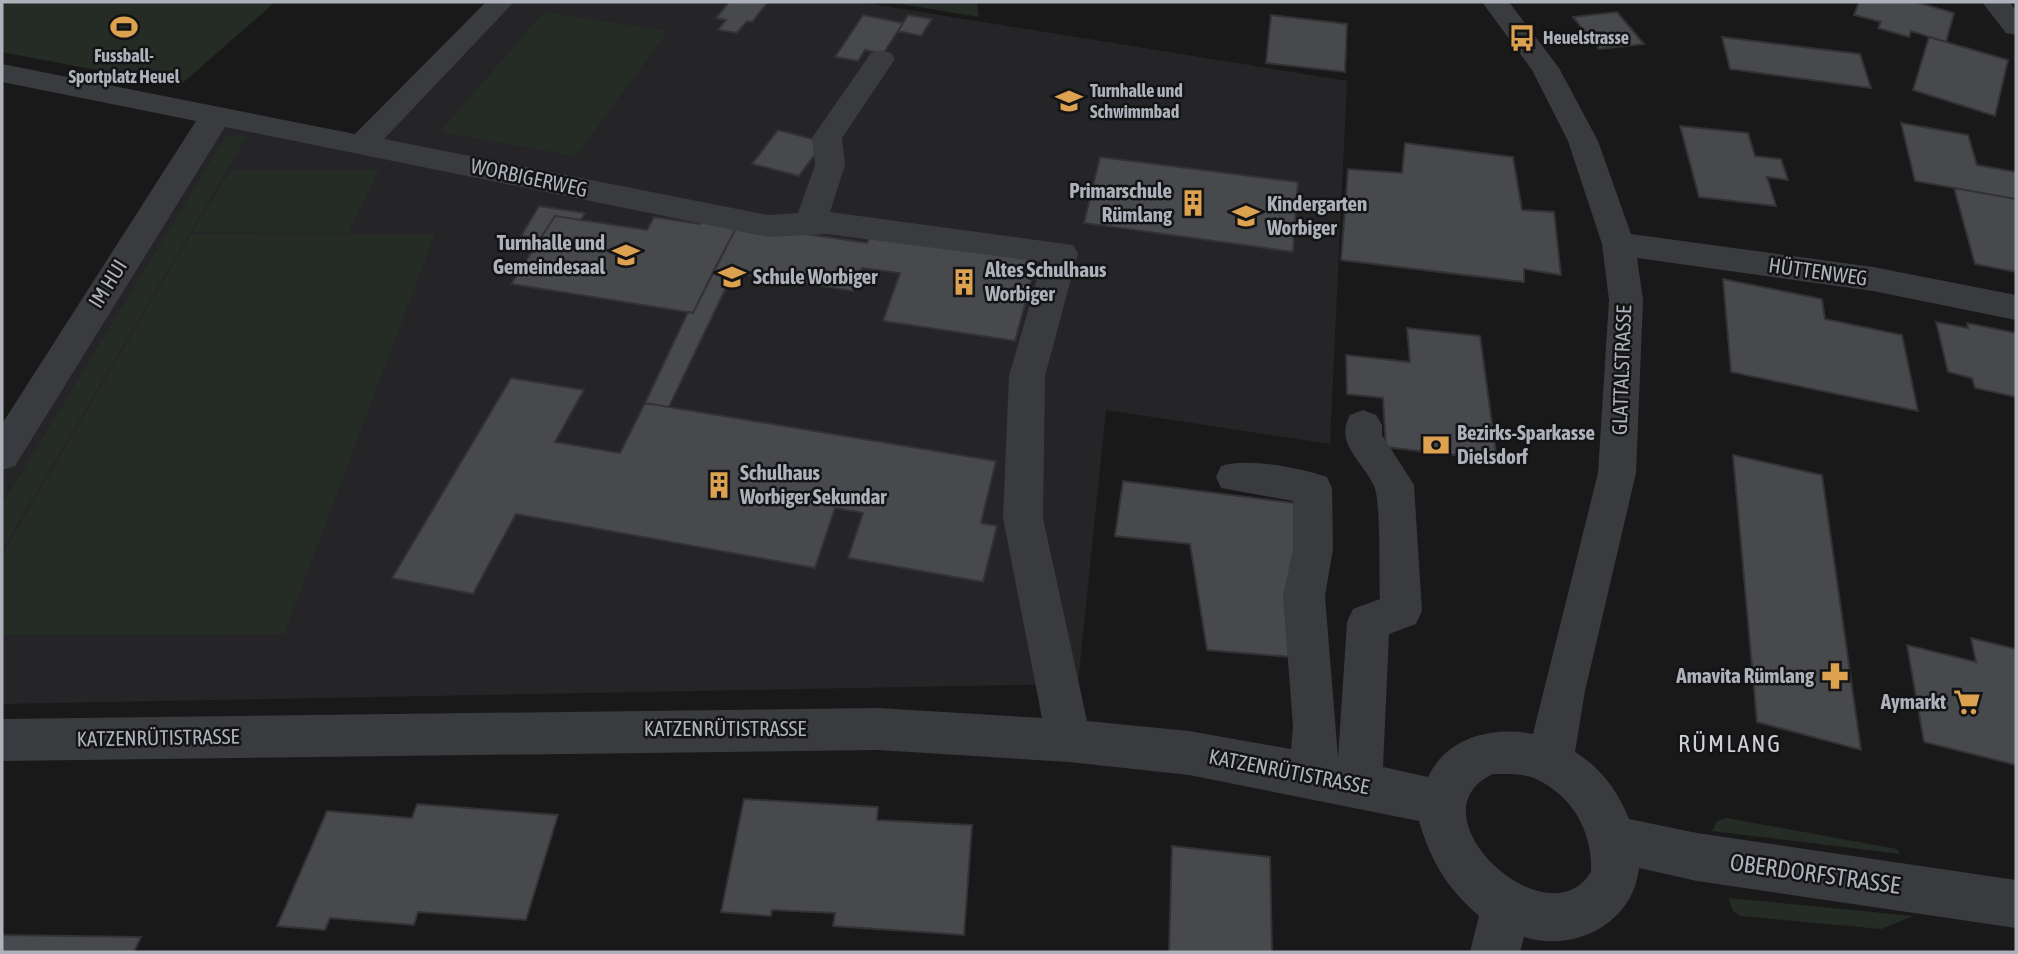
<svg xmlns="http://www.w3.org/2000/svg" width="2018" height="954" font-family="'Asap Condensed',sans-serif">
<rect width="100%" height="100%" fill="#19191a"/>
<path fill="#252527" d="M505,2H860L1347,81L1330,444L1106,410L1078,684L2,704V466L230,118L373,145Z"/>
<path fill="#252c26" d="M2,2H275L179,86L2,52Z
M889,2H977L979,17Z
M544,12L668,31L576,156L440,132Z
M226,136H247L2,550V505Z
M231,170H379L348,233L192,232Z
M191,234H435L284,634L2,635V555Z
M1727,818L1897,849L1900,854L1712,831L1717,821Z
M1728,898L1913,916L1881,929L1740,916L1733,911Z"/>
<path fill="#48494d" stroke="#333336" stroke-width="2" d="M729,2H768L752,22L747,21L737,33L718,30L726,20L716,18Z
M1859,2H1916L1954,13L1946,42L1911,31L1909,37L1878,28L1881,22L1854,15Z
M1617,12L1644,44L1599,49L1573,17Z
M863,15L903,23L883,54L865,50L858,61L835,57Z
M908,15L932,19L921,36L898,31Z
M1271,15L1347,24L1345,72L1266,63Z
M1722,37L1860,54L1871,88L1730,69Z
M1929,37L2008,60L1995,116L1913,90Z
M1901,123L1968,135L1977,165L2016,172V199L1915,181Z
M1680,126L1748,133L1755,156L1781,159L1788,180L1767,177L1776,206L1699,197Z
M778,130L824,142L799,176L752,164Z
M1405,143L1513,157L1522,210L1554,212L1561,275L1524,269V282L1341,260L1348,169L1402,173Z
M1100,157L1298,182L1293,252L1084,223Z
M1954,188L2016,199V272L1975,264Z
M539,206L585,213L581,220L555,216L540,239L521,236Z
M555,216L647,230L654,217L700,224L703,219L738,224L693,313L511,284Z
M738,224L867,243L872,232L1037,260L1015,341L883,321L900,273L862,268L853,291L714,270Z
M714,270L733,273L669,407L645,403L688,312L693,313Z
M1723,279L1822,299L1825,319L1902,335L1918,411L1731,372Z
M1936,322L1968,328L1967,323L2016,333V397L1975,388L1972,378L1948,372Z
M1407,328L1480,336L1497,460L1386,447L1383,398L1347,394L1346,355L1410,362Z
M511,378L584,390L555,442L620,453L645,403L996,461L981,523L997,526L983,582L848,558L863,513L835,508L815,568L516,514L473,594L392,578Z
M1733,455L1822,475L1861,750L1757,722Z
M1123,481L1302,504L1291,657L1207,650L1190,544L1115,536Z
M1971,638L2016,649V765L1924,742L1907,645L1976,662Z
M744,799L878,807L877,820L972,825L964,935L833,926L835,913L772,910L771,916L721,912Z
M417,804L558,815L526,920L418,912L414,925L330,918L325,930L277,926L327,811L412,818Z
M1172,846L1270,857L1272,952H1169Z
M2,935L141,937L134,952H2Z"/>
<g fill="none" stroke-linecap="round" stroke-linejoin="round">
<path fill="#3a3b3f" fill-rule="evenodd" d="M486,2H514L384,139L768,215L798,213L815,165L812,138L871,53L881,50L891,53L895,59L842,138L845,165L830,212L1073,245L1078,253L1045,376L1043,518L1087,721L1189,731L1291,749L1293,726L1283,596L1293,549V501L1221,488L1216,477L1221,466C1247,457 1301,468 1327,477L1332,488L1333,549L1325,596L1338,758L1347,622L1353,609L1380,599C1379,579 1381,499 1374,486C1363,461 1334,444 1350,415L1363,410L1376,415L1382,425V435L1414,485L1422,611L1416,624L1389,634L1383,767L1428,777C1447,737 1493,726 1533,734L1598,473L1609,300L1602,244L1568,141L1532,70L1482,2H1509L1559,68L1598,141L1631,234L1873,267L2016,295V320L1873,291L1637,258L1643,300L1636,473L1585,691L1575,752C1600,767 1618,791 1629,819L1697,833L2016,880V928L1697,881L1639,868C1633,924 1574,953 1524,937L1520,952H1470L1479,916C1447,888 1431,862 1419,821L1189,775L1069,762L878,750L2,761V719L878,708L1042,718L1003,518L1009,376L1042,262L827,234L768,237L225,127L15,466L2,470V424L196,121L2,82V64L355,134ZM1493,774C1507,774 1524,773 1536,779C1573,796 1593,833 1591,872C1546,944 1408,813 1493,774Z
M1982,2H2009L2016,10V35L2006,33Z"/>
</g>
<defs>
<symbol id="stadium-bare" viewBox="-9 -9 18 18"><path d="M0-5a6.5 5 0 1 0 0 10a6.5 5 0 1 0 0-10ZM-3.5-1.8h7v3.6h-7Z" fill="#dda24f" stroke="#141416" stroke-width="2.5" paint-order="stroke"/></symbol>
<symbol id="bus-bare" viewBox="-9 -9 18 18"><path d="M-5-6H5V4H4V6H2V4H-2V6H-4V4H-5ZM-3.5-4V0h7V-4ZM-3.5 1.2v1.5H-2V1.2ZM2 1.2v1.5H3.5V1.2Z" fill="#dda24f" stroke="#141416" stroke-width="2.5" paint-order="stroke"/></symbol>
<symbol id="school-bare" viewBox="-9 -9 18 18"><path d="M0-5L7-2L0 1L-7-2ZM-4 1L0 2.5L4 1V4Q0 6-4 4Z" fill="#dda24f" stroke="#141416" stroke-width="2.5" paint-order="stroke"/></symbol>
<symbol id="building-bare" viewBox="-9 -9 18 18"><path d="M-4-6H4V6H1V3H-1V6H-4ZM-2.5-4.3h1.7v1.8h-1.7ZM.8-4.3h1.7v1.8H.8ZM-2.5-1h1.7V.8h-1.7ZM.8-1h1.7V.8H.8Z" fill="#dda24f" stroke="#141416" stroke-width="2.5" paint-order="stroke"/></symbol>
<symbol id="bank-bare" viewBox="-9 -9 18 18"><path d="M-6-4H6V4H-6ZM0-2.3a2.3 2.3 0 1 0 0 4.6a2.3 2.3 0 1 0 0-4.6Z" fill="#dda24f" stroke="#141416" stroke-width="2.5" paint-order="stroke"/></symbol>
<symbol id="pharmacy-bare" viewBox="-9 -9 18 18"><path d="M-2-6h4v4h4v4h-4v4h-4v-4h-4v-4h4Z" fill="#dda24f" stroke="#141416" stroke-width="2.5" paint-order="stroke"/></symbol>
<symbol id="supermarket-bare" viewBox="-9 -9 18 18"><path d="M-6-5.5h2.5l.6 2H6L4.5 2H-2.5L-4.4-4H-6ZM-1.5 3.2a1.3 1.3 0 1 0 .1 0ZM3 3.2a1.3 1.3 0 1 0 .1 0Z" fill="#dda24f" stroke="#141416" stroke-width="2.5" paint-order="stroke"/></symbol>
</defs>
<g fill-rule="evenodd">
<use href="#stadium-bare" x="105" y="8" width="38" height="38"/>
<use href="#bus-bare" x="1503" y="19" width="38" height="38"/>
<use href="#school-bare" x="1050" y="82" width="38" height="38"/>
<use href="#building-bare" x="1174" y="184" width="38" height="38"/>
<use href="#school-bare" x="1227" y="197" width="38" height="38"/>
<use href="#school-bare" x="607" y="236" width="38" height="38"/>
<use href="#school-bare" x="713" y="258" width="38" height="38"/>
<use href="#building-bare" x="945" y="263" width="38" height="38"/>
<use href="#bank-bare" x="1417" y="426" width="38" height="38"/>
<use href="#building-bare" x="700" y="466" width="38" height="38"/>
<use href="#pharmacy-bare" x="1816" y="657" width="38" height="38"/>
<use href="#supermarket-bare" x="1948" y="683" width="38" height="38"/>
</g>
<g text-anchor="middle" stroke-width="5" stroke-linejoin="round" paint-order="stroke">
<g font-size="18" font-weight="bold" fill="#adb1b9" stroke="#141416" text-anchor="start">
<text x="1543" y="44">Heuelstrasse</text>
<text x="124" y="62" text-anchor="middle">Fussball-<tspan x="124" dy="21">Sportplatz Heuel</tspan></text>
<text x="1090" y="97">Turnhalle und<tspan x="1090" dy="21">Schwimmbad</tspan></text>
</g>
<g font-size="21" fill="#adb1b9" stroke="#141416">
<text transform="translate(529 178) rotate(12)" y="7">WORBIGERWEG</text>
<text transform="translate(1818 272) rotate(8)" y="7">HÜTTENWEG</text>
<text transform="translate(108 284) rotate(-58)" y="7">IM HUI</text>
<text transform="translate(1622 370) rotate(-88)" y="7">GLATTALSTRASSE</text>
<text x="725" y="736">KATZENRÜTISTRASSE</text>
<text transform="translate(158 738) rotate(-1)" y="7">KATZENRÜTISTRASSE</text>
<text transform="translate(1289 772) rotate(11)" y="7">KATZENRÜTISTRASSE</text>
</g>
<g font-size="21" font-weight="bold" fill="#adb1b9" stroke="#141416" text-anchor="start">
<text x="1172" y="198" text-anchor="end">Primarschule<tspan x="1172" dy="24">Rümlang</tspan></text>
<text x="1267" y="211">Kindergarten<tspan x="1267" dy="24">Worbiger</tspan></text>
<text x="605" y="250" text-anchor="end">Turnhalle und<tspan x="605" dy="24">Gemeindesaal</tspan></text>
<text x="985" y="277">Altes Schulhaus<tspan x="985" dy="24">Worbiger</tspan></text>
<text x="753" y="284">Schule Worbiger</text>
<text x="1457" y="440">Bezirks-Sparkasse<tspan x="1457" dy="24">Dielsdorf</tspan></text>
<text x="740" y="480">Schulhaus<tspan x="740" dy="24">Worbiger Sekundar</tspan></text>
<text x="1814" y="683" text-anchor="end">Amavita Rümlang</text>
<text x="1946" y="709" text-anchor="end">Aymarkt</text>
</g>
<g font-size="24" letter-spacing="2" fill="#cdd0d5" stroke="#141416">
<text x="1730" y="752">RÜMLANG</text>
</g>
<g font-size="24" fill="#adb1b9" stroke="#141416">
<text transform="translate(1815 874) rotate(8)" y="8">OBERDORFSTRASSE</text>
</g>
</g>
<rect width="2018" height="954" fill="none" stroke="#adb1b9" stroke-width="7"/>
</svg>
